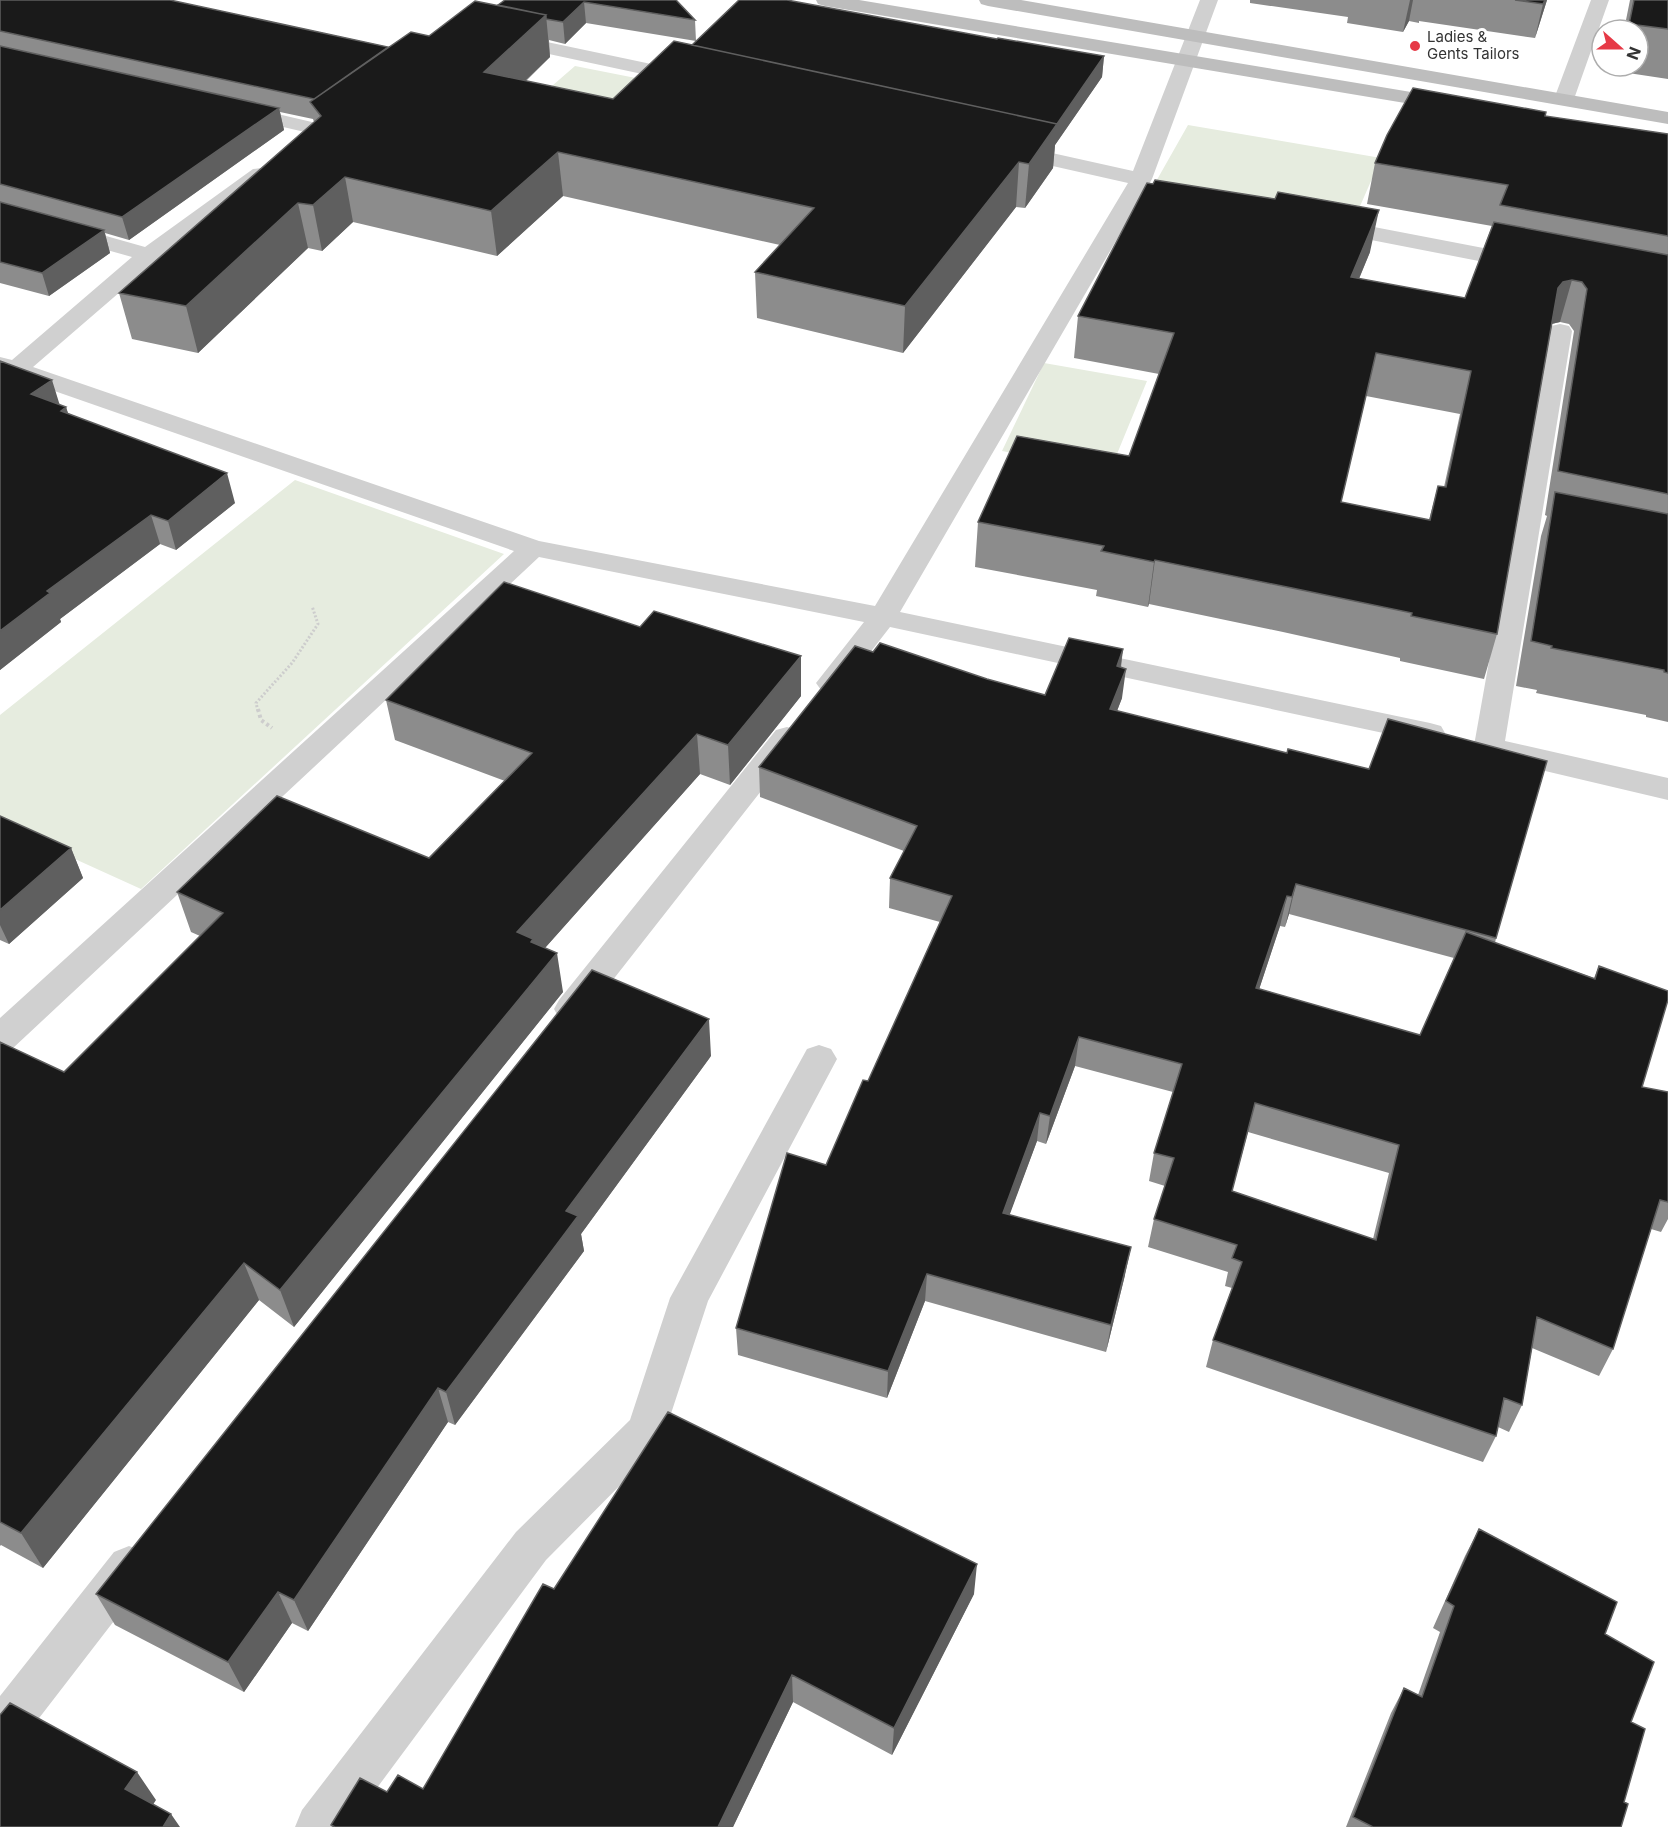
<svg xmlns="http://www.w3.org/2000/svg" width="1668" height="1827" font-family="Inter,sans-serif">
<rect width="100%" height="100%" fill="#fff"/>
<path fill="#e6ecdf" d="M575,66L666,84L622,124L530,105Z
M1188,125L1381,158L1344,243L1137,215Z
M1044,363L1147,381L1110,471L1002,451Z
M295,480L504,554L141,889L0,825V715Z"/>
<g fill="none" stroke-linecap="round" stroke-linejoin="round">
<path stroke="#cdcdcd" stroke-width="3" stroke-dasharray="2 2" stroke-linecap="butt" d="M258,711L256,703L292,663L318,624L312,606"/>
<path stroke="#cdcdcd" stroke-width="4" stroke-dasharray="3 3" stroke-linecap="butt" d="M258,709L261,720L272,728"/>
<path fill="#d0d0d0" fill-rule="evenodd" d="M1200,0H1218L1152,179L900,612L1430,723L1441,726L1445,733L1441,740L1430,743L890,627L841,690L831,693L821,690L816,683L864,622L539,557L12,1049L0,1053V1018L514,551L0,372V357L12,360L132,257L0,220V206L145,247L253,169L261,168L269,169L272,174L269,179L157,260L33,367L539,541L875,606L1128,183L1004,155L1001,150L1004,145L1012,144L1133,171Z
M1591,0H1609L1574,99L1571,103L1564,105L1557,103L1554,99Z
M505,33L689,72L696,74L699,78L696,82L689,84L498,43L495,39L498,35Z
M239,105L329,126L332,130L329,134L322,136L232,115L229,111L232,107Z
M1374,227L1525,256L1533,258L1537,263L1533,268L1525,270L1366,239L1363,234L1366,229Z
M1560,324L1569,326L1572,331L1505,741L1668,778V800L1486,757L1475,754L1471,747L1475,740L1548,331L1551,326Z
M787,727L798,730L802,737L798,744L583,1018L571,1022L559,1018L554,1009L559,1000L776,730Z
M819,1045L831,1049L837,1059L708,1301L661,1444L546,1560L348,1827H295L302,1810L516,1532L630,1420L670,1298L807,1049Z
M129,1546L144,1552L151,1567L144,1582L16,1748L0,1755V1696L114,1552Z"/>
<path fill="#bdbdbd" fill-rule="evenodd" d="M816,0H859L1453,99L1460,101L1463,105L1460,109L1453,111L825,6L818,4Z
M979,0H1021L1668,112V124L988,6L981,4Z"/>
</g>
<path fill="#8c8c8c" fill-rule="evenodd" d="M0,0L388,48L429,36L498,5L505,0H676L695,20L696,41L997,39L1104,56L1102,77L1055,145L1053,168L1025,208L1016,207L903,353L757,318L755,272L780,245L563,196L497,256L353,222L322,251L308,248L198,353L132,339L119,293L314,122L313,119L280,112L284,130L129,240L105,233L110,253L49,296L0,283ZM586,23L696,41L692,45L613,99L526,81L550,57L549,40L565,44Z
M1250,0H1547L1535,38L1419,21V23L1409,21L1403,32L1347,23L1348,17L1250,3Z
M1630,0H1668V79L1615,71L1616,66H1638V30H1624Z
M1546,112L1545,116L1668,134V722L1646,717V715L1536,693L1537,690L1516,686L1541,536L1547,516L1545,515L1574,331L1569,324L1560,322L1552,324L1497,634L1484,679L1400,661V658L1283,632L1149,604L1148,607L1096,596L1097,590L975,567L978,522L1129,456L1159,374L1074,358L1078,316L1370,252L1359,279L1465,298L1492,226L1367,204L1375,163ZM1366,396L1460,414L1444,487L1438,486L1429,520L1341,502Z
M0,361L60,405L66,407L68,413L235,503L176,550L160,544L60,619L61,622L0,670Z
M1123,649L1121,668L1122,698L1117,711L1496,938L1495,943L1594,978L1599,966L1642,1087L1668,1092V1219L1661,1232L1651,1229L1613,1349L1599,1376L1532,1348L1522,1405L1509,1432L1498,1427L1496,1436L1483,1462L1206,1367L1213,1340L1232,1288L1225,1286L1228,1272L1148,1247L1154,1219L1165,1186L1149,1181L1154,1153L1173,1092L1075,1066L1046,1144L1037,1141L1009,1215L1125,1275L1106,1352L925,1301L887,1398L738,1355L736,1328L826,1165L868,1081L940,922L889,908L890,878L904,851L760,797L759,767L873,652L987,679L1045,695ZM1289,914L1454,958L1420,1035L1259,989L1280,926L1285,927ZM1248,1132L1389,1173L1373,1239L1232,1191Z
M801,696L730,785L700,774L545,948L563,992L294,1327L259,1300L43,1568L1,1545L0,1546V1042L64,1072L200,936L191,932L177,892L429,858L505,781L395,740L386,700Z
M0,816L71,848L83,878L9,944L0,940Z
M711,1056L581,1234L584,1251L455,1425L448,1422L308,1631L292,1623L244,1692L115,1625L96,1594Z
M1479,1529L1605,1634L1631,1722L1624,1802L1621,1827H1346L1391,1713L1404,1688L1418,1695L1440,1632L1433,1628L1465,1556Z
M554,1589L974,1594L892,1755L793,1702L733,1827H332L331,1825L387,1792L423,1789Z"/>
<path fill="#5f5f5f" d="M1410,0H1413L1409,21L1403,32Z
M1545,0H1547L1535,38L1543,4Z
M584,2L586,23L565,44L563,22Z
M546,15L550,57L489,115L484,72Z
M1104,56L1102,77L1055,145L1053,168L1025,208L1029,164Z
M279,108L284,130L129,240L122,217Z
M558,152L563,196L497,256L491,211Z
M1019,162L1016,207L903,353L905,306Z
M345,177L353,222L322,251L313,205Z
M298,203L308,248L198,353L186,306Z
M1379,210L1370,252L1342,319L1351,277Z
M104,230L110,253L49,296L42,273Z
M1572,280L1560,322L1551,324L1558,288L1563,282Z
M52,380L61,409L31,394Z
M66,407L75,436L61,411Z
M227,473L235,503L176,550L168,521Z
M151,515L160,544L60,619L61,622L0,670V631L47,591Z
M1155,560L1149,604L1148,607L1154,562Z
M1123,649L1119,679L1117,666Z
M801,656V696L730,785L728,745Z
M1126,669L1122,698L1106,739L1110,709Z
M697,734L700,774L536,958L557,953L563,992L294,1327L280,1290L517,932Z
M71,848L83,878L9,944L0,925V910Z
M1296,884L1289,914L1285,927L1292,897Z
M1287,896L1280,926L1250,1017L1256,988Z
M709,1019L711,1056L581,1234L584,1251L455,1425L446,1392L566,1211Z
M1079,1037L1075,1066L1046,1144L1050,1116Z
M1040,1113L1037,1141L1000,1241L1003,1213Z
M1131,1247L1125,1275L1106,1352L1111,1325Z
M244,1263L259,1300L43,1568L21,1533Z
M927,1274L925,1301L887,1398L888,1371Z
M438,1388L448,1422L308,1631L294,1600Z
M977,1564L974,1594L892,1755L894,1728Z
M278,1592L292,1623L244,1692L228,1662Z
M792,1675L793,1702L733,1827H718Z
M137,1772L156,1800L145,1817L125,1789Z
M171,1814L180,1827H163Z"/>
<path fill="#1a1a1a" stroke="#5f5f5f" stroke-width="1.5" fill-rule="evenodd" d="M0,0H170L388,47L314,99L0,31Z
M505,0H676L695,20L584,2L563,22L546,19V15L498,5Z
M739,0H787L997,39L998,38L1104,56L1057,124L692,45Z
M1515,0H1545L1543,4Z
M1634,0H1668V29L1629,24Z
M475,1L546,15L484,72L613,99L674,41L1057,124L1029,164L1019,162L905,306L755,272L814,208L558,152L491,211L345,177L313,205L298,203L186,306L119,293L321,116L310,102L411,32L429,36Z
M0,46L279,108L122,217L0,184Z
M1413,88L1546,112L1545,116L1668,134V236L1500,205L1508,185L1375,163L1387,135Z
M1155,180L1275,199L1278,192L1379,210L1351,277L1465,298L1494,222L1668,255V494L1558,471L1587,289L1582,282L1572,280L1563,282L1558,288L1497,634L1411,616L1412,613L1292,588L1155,560L1154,562L1101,551L1104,546L978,522L1017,436L1129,456L1174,333L1078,316L1147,183L1153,184ZM1376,353L1471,371L1446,487L1438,486L1430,520L1341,502Z
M0,202L104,230L42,273L0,262Z
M0,361L52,380L31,394L66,407L61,411L227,473L168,521L151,515L47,591L50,593L0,631Z
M1555,492L1668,514V673L1664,672V670L1551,648L1552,646L1531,641Z
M504,582L640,627L654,611L801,656L728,745L697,734L517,932L533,939L531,942L557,953L280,1290L244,1263L21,1533L0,1522V1042L64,1072L223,913L177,892L277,796L429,858L532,753L386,700Z
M1069,638L1123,649L1117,666L1126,669L1110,709L1287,753L1288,749L1369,769L1388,719L1547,761L1496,938L1296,884L1292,897L1287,896L1256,988L1420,1035L1466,932L1595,979L1599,966L1668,991V1000L1642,1087L1668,1092V1202L1660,1200L1613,1349L1537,1317L1522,1405L1504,1398L1496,1436L1213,1340L1242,1262L1232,1258L1237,1245L1154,1219L1174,1158L1154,1153L1182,1064L1079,1037L1050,1116L1040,1113L1003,1213L1131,1247L1111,1325L927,1274L888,1371L736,1328L787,1153L826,1165L863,1080L868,1081L952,896L890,878L917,826L759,767L855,646L873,652L880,643L987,679L1045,695ZM1255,1103L1399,1145L1376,1240L1232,1191Z
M0,816L71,848L0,910Z
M592,970L709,1019L566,1211L578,1216L446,1392L438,1388L294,1600L278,1592L228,1662L96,1594Z
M668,1412L977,1564L894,1728L792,1675L718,1827H335L331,1825L360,1778L387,1792L398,1775L423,1789L543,1584L554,1589Z
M1479,1529L1617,1602L1605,1634L1654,1662L1631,1722L1645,1729L1624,1802L1628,1804L1621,1827H1373L1353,1817L1404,1688L1422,1697L1454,1606L1446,1601Z
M10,1703L137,1772L125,1789L171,1814L163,1827H0V1715Z"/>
<circle fill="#e63946" stroke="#fff" stroke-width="2" cx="1415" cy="46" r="6"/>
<g text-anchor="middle" stroke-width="6" stroke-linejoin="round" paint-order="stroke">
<g font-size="15" fill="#333" stroke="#fff" text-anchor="start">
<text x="1427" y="42">Ladies &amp;<tspan x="1427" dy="17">Gents Tailors</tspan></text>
</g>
</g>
<g transform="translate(1620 48) rotate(111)"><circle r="28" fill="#ffffff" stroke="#adadad" stroke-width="1.5"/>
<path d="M0-4.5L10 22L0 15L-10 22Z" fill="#e63946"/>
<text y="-9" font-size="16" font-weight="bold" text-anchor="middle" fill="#333333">N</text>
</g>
</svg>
